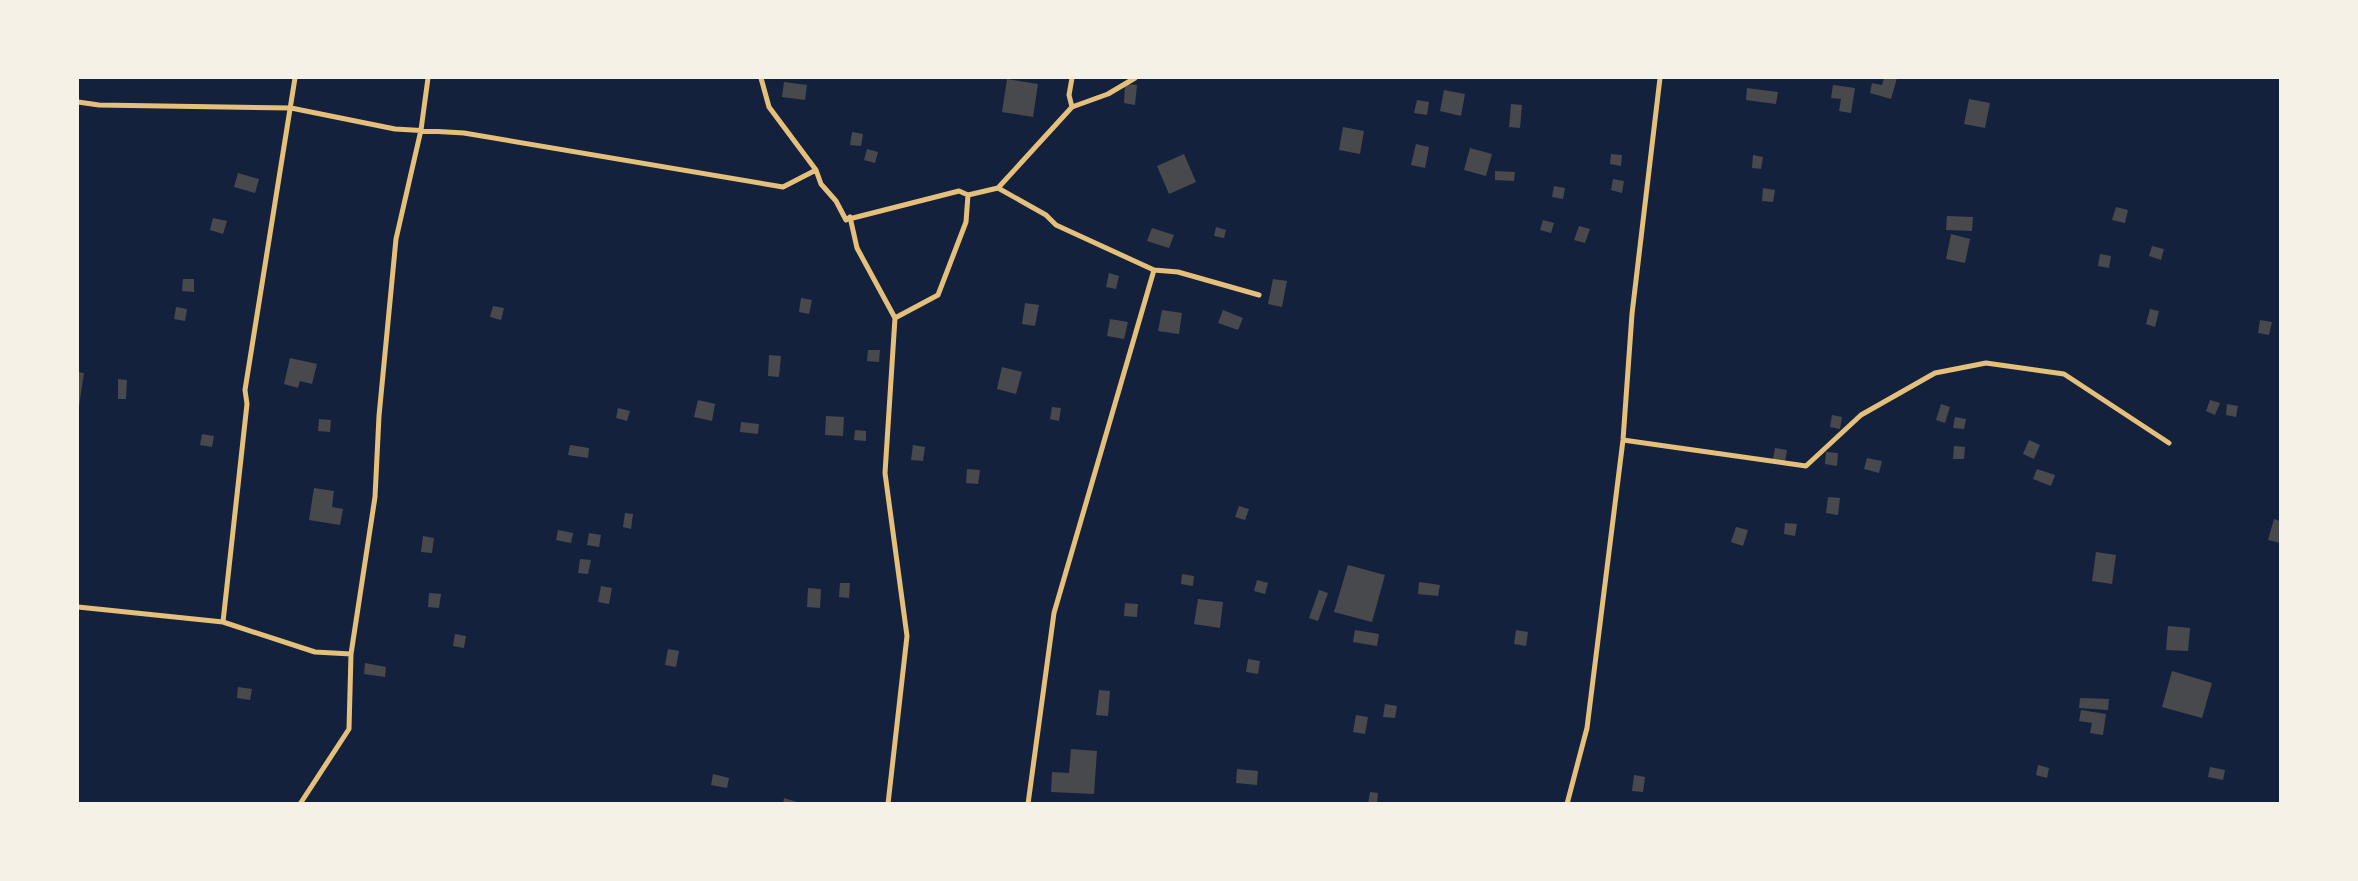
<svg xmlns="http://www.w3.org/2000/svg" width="2358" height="881" font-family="Figtree,sans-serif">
<rect width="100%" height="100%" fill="#14213d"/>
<path fill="#48494c" d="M1884,78H1897L1891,99L1870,93L1872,83L1882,85Z
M1007,79L1038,84L1033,117L1002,112Z
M784,82L807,85L805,100L782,97Z
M1125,84L1137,85L1135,105L1124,103Z
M1833,85L1855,88L1851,113L1839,111L1841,99L1831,98Z
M1747,88L1778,92L1776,104L1746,100Z
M1444,90L1465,94L1461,116L1440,111Z
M1969,99L1990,103L1985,128L1964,124Z
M1417,100L1429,102L1427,115L1414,113Z
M1511,104L1522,105L1520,128L1509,127Z
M1343,127L1364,131L1360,154L1339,150Z
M852,132L863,134L861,146L850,145Z
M1416,144L1429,147L1425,168L1411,165Z
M1470,148L1492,154L1486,176L1464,170Z
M867,149L878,152L875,163L864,160Z
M1184,154L1196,182L1169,194L1157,166Z
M1611,154L1622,155L1621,166L1610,164Z
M1753,155L1763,157L1761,169L1752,168Z
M1495,171L1515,172L1514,181L1495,180Z
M238,173L259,179L255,193L234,187Z
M1613,179L1624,181L1622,193L1611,190Z
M1554,186L1565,188L1563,199L1552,197Z
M1763,188L1775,190L1773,202L1762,201Z
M2116,207L2128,210L2125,223L2112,220Z
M1947,216L1973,217L1972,231L1946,230Z
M213,218L227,221L223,234L210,230Z
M1543,220L1554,223L1551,233L1540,230Z
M1579,226L1590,229L1585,243L1574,240Z
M1216,227L1226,230L1224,238L1214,236Z
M1152,228L1174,235L1169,248L1147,241Z
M1951,234L1970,239L1965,263L1946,259Z
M2152,246L2164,249L2161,260L2149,256Z
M2100,254L2111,256L2109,268L2098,266Z
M1109,273L1119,276L1116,289L1106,287Z
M183,279H194V292L182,291Z
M1273,279L1287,281L1282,307L1268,304Z
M801,298L812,300L809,314L799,312Z
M1025,303L1039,305L1035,326L1022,324Z
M493,306L504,308L501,320L490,317Z
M176,307L187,309L185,321L174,319Z
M2150,309L2159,311L2155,327L2146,324Z
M1162,310L1182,313L1179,334L1158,331Z
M1223,310L1243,318L1238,330L1218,323Z
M1110,319L1128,322L1124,339L1107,336Z
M2260,320L2272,322L2269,335L2258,333Z
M868,350H880L879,362L867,361Z
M769,355L781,356L779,377L768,376Z
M290,358L317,364L312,384L300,381L298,388L284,384Z
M1002,367L1022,372L1016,394L997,389Z
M78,372L84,373L79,406H78Z
M118,379L127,380L126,399H118Z
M698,400L715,404L712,421L694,417Z
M2210,400L2220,403L2215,415L2206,411Z
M1941,404L1950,407L1945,423L1936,420Z
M2227,404L2238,406L2236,417L2226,415Z
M1052,407L1061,408L1059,421L1050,419Z
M618,408L630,411L627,421L616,418Z
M1832,415L1842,417L1840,429L1830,427Z
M826,416L844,417L843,436L825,435Z
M1955,417L1966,419L1964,429L1953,428Z
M319,419L331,420L330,432L318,431Z
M741,422L759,424L758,434L740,432Z
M855,430L866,431V441L854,440Z
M202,434L214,436L212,447L200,445Z
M2029,440L2040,445L2034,459L2023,454Z
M570,445L589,448L588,458L568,455Z
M913,445L925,447L923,461L911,460Z
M1954,446L1965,447L1964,459H1953Z
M1775,448L1787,450L1785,462L1773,459Z
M1826,452L1838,453L1837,466L1825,464Z
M1867,458L1882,461L1879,473L1864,469Z
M967,469L980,470L978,484L966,483Z
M2037,469L2055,475L2051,486L2033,479Z
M314,488L334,491L332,507L343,509L340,525L309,520Z
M1828,497L1840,498L1838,515L1826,513Z
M1239,506L1249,509L1245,520L1235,517Z
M625,513L633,514L631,529L623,527Z
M2274,519L2280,521V543L2268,540Z
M1785,523L1797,524L1795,536L1784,534Z
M1736,527L1748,530L1743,546L1731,542Z
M558,530L573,533L571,543L556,540Z
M589,533L601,535L599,547L587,545Z
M423,536L434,538L432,553L421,552Z
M2096,552L2116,555L2112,584L2092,581Z
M580,559L591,560L588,574L578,573Z
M1348,565L1385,575L1372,622L1334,612Z
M1182,574L1194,576L1193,586L1181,584Z
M1257,580L1268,583L1265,594L1254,591Z
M1419,582L1440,585L1438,596L1418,594Z
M840,583H850L849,598L839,597Z
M601,586L612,588L609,604L598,602Z
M808,588L821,589L820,608L807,607Z
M1319,590L1328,593L1318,621L1309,618Z
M429,593L441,594L439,608L428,607Z
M1198,599L1223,602L1220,628L1194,624Z
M1125,603L1138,604L1137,617L1124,616Z
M2168,626L2190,628L2188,651L2166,650Z
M1355,630L1379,634L1377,646L1353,642Z
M1516,630L1528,632L1526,646L1514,644Z
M455,634L466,636L464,648L453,646Z
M668,649L679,651L676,667L665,665Z
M1248,659L1260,661L1258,674L1246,672Z
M365,663L386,667L385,677L364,674Z
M2172,671L2212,683L2202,718L2162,707Z
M238,687L252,689L250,700L237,698Z
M1099,690L1110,691L1108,716L1096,715Z
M2080,698L2109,699L2108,710L2079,708Z
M1385,704L1397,706L1395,718L1383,717Z
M2081,710L2106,714L2103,735L2090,733L2092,723L2079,721Z
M1356,715L1368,717L1365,734L1353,732Z
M1071,749L1097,751L1094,794L1051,792L1052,772L1069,773Z
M2038,765L2049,768L2047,778L2036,775Z
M2210,767L2225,770L2223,780L2208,777Z
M1237,769L1258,771L1257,785L1236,783Z
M713,774L729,778L727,788L711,785Z
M1634,775L1645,777L1643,792L1632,791Z
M1370,792L1378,793L1377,804H1368Z
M784,798L797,802L796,804H783Z"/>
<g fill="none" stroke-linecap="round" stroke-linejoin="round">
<path stroke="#e5c07b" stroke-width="5" d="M761,78L769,107L816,170L821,184L836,201L846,220
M78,102L99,105L291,108L395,129L464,133L783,187L816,170
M1072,107L1069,95L1072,78
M998,188L1046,215L1056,225L1154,270L1178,272L1259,295
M849,219L959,191L968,195L998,188L1072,107L1108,94L1135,78
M846,220L850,217L857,248L895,318L885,473L907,636L888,804
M895,318L938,295L966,222L968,195
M1623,440L1806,466L1861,415L1935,373L1986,363L2064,374L2169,443
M78,607L223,622L315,652L351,654
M223,622L247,404L245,390L295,78
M300,804L349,729L351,654L375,497L379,416L396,239L421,130L428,78
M1028,804L1054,613L1154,270
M1567,804L1587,728L1623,440L1632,314L1660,78"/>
</g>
<rect width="2358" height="881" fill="none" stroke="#f6f1e7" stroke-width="158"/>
</svg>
